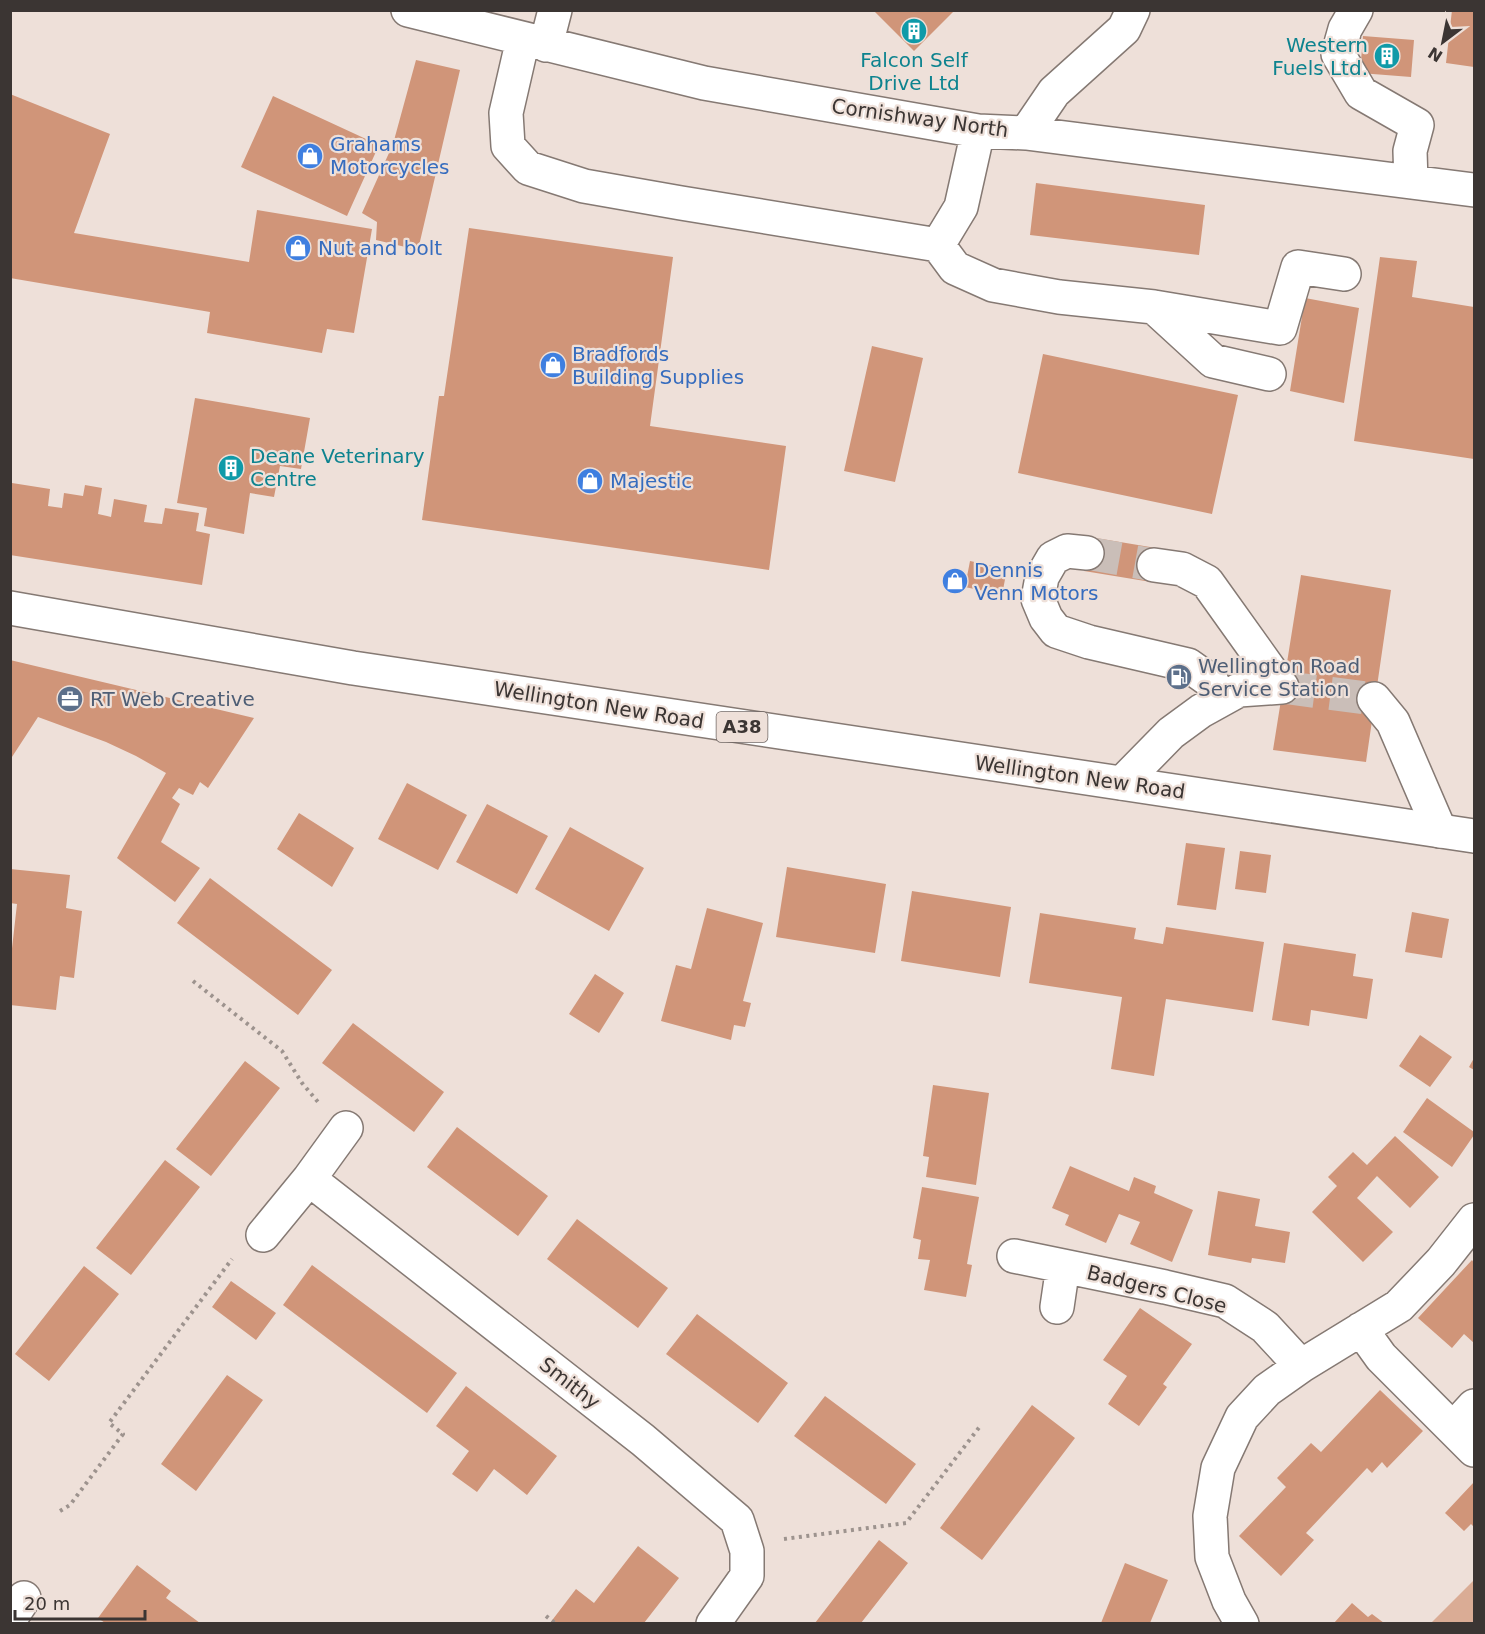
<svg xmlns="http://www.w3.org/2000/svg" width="1485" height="1634" font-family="'DejaVu Sans',sans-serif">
<rect width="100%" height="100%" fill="#eee0d9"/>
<path fill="#daac95" d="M1474,1580V1623H1431Z"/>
<path fill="#d09579" d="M873,10H955L914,51Z
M1452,10H1474V67L1446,63Z
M1363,36L1414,40L1411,77L1360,73Z
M416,60L460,70L418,250L376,240L377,222L362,213L393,144Z
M10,94L110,134L74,233L249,262L257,210L372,229L354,333L327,329L322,353L207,333L210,312L10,278Z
M273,96L379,145L347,216L241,167Z
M1036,183L1205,205L1199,255L1030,235Z
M469,228L673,257L650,426L786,446L769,570L422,520L439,396H444Z
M1380,257L1417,261L1412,297L1474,307V459L1354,441Z
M1305,298L1359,308L1344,403L1290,391Z
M872,346L923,358L895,482L844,471Z
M1043,354L1238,395L1212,514L1018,473Z
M195,398L310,418L301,469L280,466L274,497L250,493L244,534L204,526L207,508L177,503Z
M12,483L50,489L48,506L62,508L64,493L83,496L85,485L102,488L98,514L107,516L111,517L114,499L147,505L144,522L162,524L165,508L199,513L196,531L210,534L202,585L10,555Z
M1090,537L1156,548L1151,582L1084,571Z
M970,561L1007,569L1002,595L965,587Z
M1301,575L1391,590L1366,762L1273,750Z
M10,660L254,718L208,788L200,782L193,795L179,788L172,798L180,804L161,842L200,868L175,902L117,858L166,773L136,756L106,742L38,717L10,760Z
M407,783L467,815L438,870L378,839Z
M487,804L548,836L517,894L456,862Z
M299,813L354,848L332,887L277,849Z
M570,827L644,868L609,931L535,889Z
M1186,843L1225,848L1216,910L1177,905Z
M1240,851L1271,855L1266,893L1235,889Z
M787,867L886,884L875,953L776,937Z
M10,869L70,875L66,908L82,911L74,978L60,976L56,1010L10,1005V966L17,904L10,903Z
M210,878L332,970L298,1015L177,923Z
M912,891L1011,907L1000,977L901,961Z
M707,908L763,923L743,1001L751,1003L745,1027L734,1025L731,1040L661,1021L676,965L691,969Z
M1412,912L1449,919L1442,958L1405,952Z
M1040,913L1136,928L1134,939L1163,944L1166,927L1264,942L1253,1012L1166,999L1154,1076L1111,1069L1122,997L1029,983Z
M1284,943L1356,954L1353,976L1373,979L1367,1019L1311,1010L1309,1026L1272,1020Z
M595,974L624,993L599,1033L569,1014Z
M353,1023L444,1092L414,1132L322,1063Z
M1420,1035L1452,1057L1430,1087L1399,1066Z
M1474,1058V1070L1469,1067Z
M245,1061L280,1088L211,1176L176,1149Z
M933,1085L989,1093L976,1185L926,1177L929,1157L923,1156Z
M1427,1098L1474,1132V1135L1452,1167L1403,1132Z
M457,1127L548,1196L518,1236L427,1167Z
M1395,1136L1439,1177L1410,1208L1377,1176L1357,1198L1393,1232L1363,1262L1312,1212L1337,1186L1328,1177L1353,1152L1367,1165Z
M165,1160L200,1187L131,1275L96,1248Z
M1070,1166L1129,1191L1134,1177L1156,1186L1154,1193L1193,1210L1172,1262L1130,1244L1140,1222L1119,1214L1106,1243L1065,1225L1069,1215L1052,1208Z
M922,1187L979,1197L967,1264L972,1265L966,1297L924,1290L930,1260L918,1259L921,1240L913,1238Z
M1218,1191L1260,1199L1255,1226L1290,1232L1285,1263L1252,1258L1251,1263L1208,1255Z
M577,1219L668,1288L638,1328L547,1259Z
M1472,1260L1474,1263V1343L1464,1334L1452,1348L1418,1318Z
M312,1265L457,1373L427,1413L283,1305Z
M84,1266L119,1294L49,1381L15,1354Z
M231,1281L276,1313L256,1340L212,1307Z
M1140,1308L1192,1344L1163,1384L1167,1387L1139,1426L1108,1404L1127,1376L1103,1360Z
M697,1314L788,1383L758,1423L666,1354Z
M227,1375L263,1400L196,1491L161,1464Z
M466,1386L557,1456L527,1495L494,1469L477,1492L452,1474L469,1451L436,1426Z
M1380,1390L1423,1431L1387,1468L1382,1462L1372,1473L1367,1468L1306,1533L1314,1540L1281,1576L1239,1536L1286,1487L1277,1478L1311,1443L1321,1452Z
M825,1396L916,1464L886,1504L794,1436Z
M1032,1405L1075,1438L982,1560L940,1528Z
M1474,1482V1527L1471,1524L1464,1531L1445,1513Z
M879,1540L908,1563L861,1623H815Z
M638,1546L679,1578L644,1623H550L576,1589L594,1603Z
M1125,1563L1168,1580L1150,1623H1101Z
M137,1565L171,1591L166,1598L200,1623H105L98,1618Z
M1352,1603L1368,1617L1372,1614L1384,1623H1334Z"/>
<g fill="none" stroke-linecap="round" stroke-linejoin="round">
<path stroke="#cabeb8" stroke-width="33" stroke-dasharray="33 16" stroke-linecap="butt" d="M1087,553L1154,565
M1282,687L1374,699"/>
<defs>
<path id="minor" d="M408,10L704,83L978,131L1026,133L1474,190
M1356,10L1345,29L1338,54L1361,93L1417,125L1410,151L1411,182
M523,39L506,113L508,146L528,168L584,186L681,203L938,245L955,268L993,285L1059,297L1154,307L1280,328L1298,267L1344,274
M546,45L555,10
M1026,133L1054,92L1124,29L1133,10
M938,245L961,207L978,131
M1154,307L1213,361L1269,374
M1087,553L1067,551L1053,558L1042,577L1038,599L1046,618L1056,631L1089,642L1188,665L1212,682L1219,701
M1154,565L1182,569L1207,582L1282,687
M1374,699L1393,722L1440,831
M1122,783L1171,733L1201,711L1239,690L1282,687
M309,1179L346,1128
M263,1235L309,1179L643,1440L737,1520L747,1551V1576L713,1624
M1014,1256L1165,1287L1225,1301L1265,1327L1301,1366
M1057,1307L1063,1266
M1361,1329L1381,1357L1474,1450
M1453,1429L1474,1406
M10,1619L24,1598
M1242,1624L1229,1601L1212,1557L1210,1516L1218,1468L1242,1417L1267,1390L1301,1366L1399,1306L1441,1262L1474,1220"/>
<path id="major" d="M10,608L353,668L1474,836"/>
</defs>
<use href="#minor" stroke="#857973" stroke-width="36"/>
<use href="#major" stroke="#857973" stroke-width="36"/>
<path stroke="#9d938e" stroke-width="4" stroke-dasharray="3 4.5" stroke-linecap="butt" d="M193,981L282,1051L302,1083L318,1102
M60,1511L70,1505L123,1434L109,1423L232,1259
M784,1539L906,1523L981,1425
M546,1616L556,1624"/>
<use href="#minor" stroke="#fff" stroke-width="33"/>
<use href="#major" stroke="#fff" stroke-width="33"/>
</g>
<defs>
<symbol id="building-disc" viewBox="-11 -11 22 22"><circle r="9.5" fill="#0f9aa8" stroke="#eee0d9"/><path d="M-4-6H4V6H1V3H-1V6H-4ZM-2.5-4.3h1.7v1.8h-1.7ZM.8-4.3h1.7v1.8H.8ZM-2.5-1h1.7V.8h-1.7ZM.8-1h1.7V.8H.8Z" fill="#fff"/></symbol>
<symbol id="shop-disc" viewBox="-11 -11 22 22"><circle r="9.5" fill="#3f7fe0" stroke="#eee0d9"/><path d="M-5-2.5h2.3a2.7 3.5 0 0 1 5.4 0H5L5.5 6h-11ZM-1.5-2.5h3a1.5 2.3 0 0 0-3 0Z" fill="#fff"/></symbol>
<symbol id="fuel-disc" viewBox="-11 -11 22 22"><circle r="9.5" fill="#5c6f8a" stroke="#eee0d9"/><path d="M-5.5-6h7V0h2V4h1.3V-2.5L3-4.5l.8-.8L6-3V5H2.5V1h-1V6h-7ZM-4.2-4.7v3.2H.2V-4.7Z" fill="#fff"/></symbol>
<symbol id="office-disc" viewBox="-11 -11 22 22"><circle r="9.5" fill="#5c6f8a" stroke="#eee0d9"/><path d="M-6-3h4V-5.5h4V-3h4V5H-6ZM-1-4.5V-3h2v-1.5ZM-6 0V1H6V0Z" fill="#fff"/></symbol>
</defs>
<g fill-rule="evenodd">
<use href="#building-disc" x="899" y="16" width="30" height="30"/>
<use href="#building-disc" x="1372" y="41" width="30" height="30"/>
<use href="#shop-disc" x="295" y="141" width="30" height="30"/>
<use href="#shop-disc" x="283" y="233" width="30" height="30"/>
<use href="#shop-disc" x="538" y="350" width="30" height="30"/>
<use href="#building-disc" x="216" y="453" width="30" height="30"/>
<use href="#shop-disc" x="575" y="466" width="30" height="30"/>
<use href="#shop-disc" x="940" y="566" width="30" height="30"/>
<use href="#fuel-disc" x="1164" y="662" width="30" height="30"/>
<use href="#office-disc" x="55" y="684" width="30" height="30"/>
</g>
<g text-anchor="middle" stroke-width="4.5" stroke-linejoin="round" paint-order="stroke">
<rect fill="#eee0d9" stroke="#716865" stroke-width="1.5" x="716.5" y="712" width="51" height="30" rx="4.5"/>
<g font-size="18" font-weight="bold" fill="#3b3533">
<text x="742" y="733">A38</text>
</g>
<g font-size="20" fill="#0d838f" stroke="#eee0d9" text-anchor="end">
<text x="1368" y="52">Western<tspan x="1368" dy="23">Fuels Ltd.</tspan></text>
<text x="914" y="67" text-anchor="middle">Falcon Self<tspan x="914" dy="23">Drive Ltd</tspan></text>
<text x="250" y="463" text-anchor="start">Deane Veterinary<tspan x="250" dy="23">Centre</tspan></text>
</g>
<g font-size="20" fill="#3b3533" stroke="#eee0d9">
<text transform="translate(920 118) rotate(8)" y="7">Cornishway North</text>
<text transform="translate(599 705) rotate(9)" y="7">Wellington New Road</text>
<text transform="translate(1080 777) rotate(8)" y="7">Wellington New Road</text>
<text transform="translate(1157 1289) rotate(14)" y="7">Badgers Close</text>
<text transform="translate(570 1383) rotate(38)" y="7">Smithy</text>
</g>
<g font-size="20" fill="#366cbe" stroke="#eee0d9" text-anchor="start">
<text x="330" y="151">Grahams<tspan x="330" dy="23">Motorcycles</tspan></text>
<text x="318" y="255">Nut and bolt</text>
<text x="572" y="361">Bradfords<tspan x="572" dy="23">Building Supplies</tspan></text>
<text x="610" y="488">Majestic</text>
<text x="974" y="577">Dennis<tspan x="974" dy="23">Venn Motors</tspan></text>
</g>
<g font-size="20" fill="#4e5e75" stroke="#eee0d9" text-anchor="start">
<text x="1198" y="673">Wellington Road<tspan x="1198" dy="23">Service Station</tspan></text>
<text x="90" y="706">RT Web Creative</text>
</g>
</g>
<rect width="1485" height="1634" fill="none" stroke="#3b3533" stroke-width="24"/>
<g transform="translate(1443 42) rotate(212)" stroke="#eee0d9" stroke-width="4.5" paint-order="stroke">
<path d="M0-4.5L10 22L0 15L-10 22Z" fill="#3b3533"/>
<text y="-9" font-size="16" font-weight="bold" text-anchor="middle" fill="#3b3533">N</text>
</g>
<path d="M15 1610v9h130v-9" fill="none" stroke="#3b3533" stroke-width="3"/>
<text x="24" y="1610" font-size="18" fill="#3b3533" stroke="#eee0d9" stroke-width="4.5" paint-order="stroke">20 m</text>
</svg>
